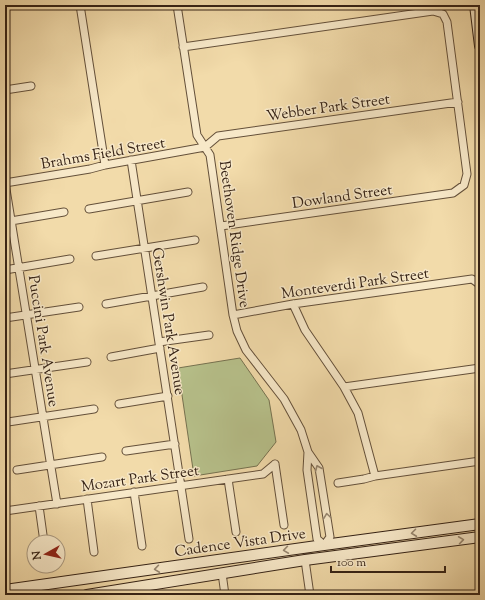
<svg xmlns="http://www.w3.org/2000/svg" width="485" height="600" font-family="'Sorts Mill Goudy',serif">
<rect width="100%" height="100%" fill="#f2dbaa"/>
<filter id="stains"><feTurbulence type="fractalNoise" baseFrequency=".005" numOctaves="4"/><feColorMatrix values="0 0 0 0 .2 0 0 0 0 .09 0 0 0 0 .02 0 0 0 .5 -.17"/></filter>
<radialGradient id="worn" r=".72"><stop offset=".6" stop-color="#630" stop-opacity="0"/><stop offset="1" stop-color="#630" stop-opacity=".3"/></radialGradient>
<path fill="#b7c18b" stroke="#767250" d="M240,358L269,400L276,442L257,466L194,476L178,368Z"/>
<g fill="none" stroke-linecap="round" stroke-linejoin="round">
<defs>
<path id="street" d="M80,5L105,165
M177,5L197,135L210,155L233,315L237,331L246,350L284,399L301,430L308,452L319,468L330,537L324,545L317,539L307,470L308,452
M183,47L433,11L443,14L447,22L467,174L464,185L453,193L221,226
M5,90L31,86
M131,160L189,539
M5,183L90,169L105,165L205,147L218,136L458,102
M5,183L57,504
M89,209L188,192
M5,222L64,212
M96,256L195,240
M5,270L70,259
M106,304L203,287
M293,304L305,330L344,387L358,413L375,476
M233,315L293,304L472,279L479,284L480,286
M5,318L79,307
M159,342L209,335
M111,357L160,348
M5,374L87,362
M344,387L480,368
M119,404L168,396
M8,422L94,409
M126,451L175,444
M275,464L284,525
M17,470L102,457
M228,479L236,532
M338,483L364,479L375,476L480,461
M134,492L142,546
M87,499L94,552
M39,506L44,542
M5,511L263,474L275,464
M305,560L310,595
M222,573L225,595"/>
<path id="secondary" d="M475,5L480,46
M5,590L324,545L480,524
M87,595L305,560L480,537"/>
</defs>
<use href="#street" stroke="#64503a" stroke-width="9"/>
<use href="#secondary" stroke="#352215" stroke-width="12"/>
<use href="#street" stroke="#f7e8c8" stroke-width="7"/>
<use href="#secondary" stroke="#f7e8c8" stroke-width="10"/>
</g>
<defs><path id="oneway-chevron" d="M-2-3.5L2.5 0L-2 3.5" fill="none" stroke-width="1.6" stroke-linecap="round" stroke-linejoin="round"/></defs>
<g stroke="#96856e">
<use href="#oneway-chevron" transform="translate(318 468) rotate(-113)"/>
<use href="#oneway-chevron" transform="translate(327 516) rotate(-98)"/>
<use href="#oneway-chevron" transform="translate(414 533) rotate(173)"/>
<use href="#oneway-chevron" transform="translate(461 540) rotate(-8)"/>
<use href="#oneway-chevron" transform="translate(286 550) rotate(172)"/>
<use href="#oneway-chevron" transform="translate(157 569) rotate(172)"/>
</g>
<g text-anchor="middle" stroke-width="3" stroke-linejoin="round" paint-order="stroke">
<g font-size="15" fill="#352215" stroke="#f7e8c8">
<text transform="translate(328 107) rotate(-8)" y="5">Webber Park Street</text>
<text transform="translate(103 153) rotate(-10)" y="5">Brahms Field Street</text>
<text transform="translate(342 196) rotate(-8)" y="5">Dowland Street</text>
<text transform="translate(235 234) rotate(82)" y="5">Beethoven Ridge Drive</text>
<text transform="translate(355 283) rotate(-8)" y="5">Monteverdi Park Street</text>
<text transform="translate(169 321) rotate(81)" y="5">Gershwin Park Avenue</text>
<text transform="translate(44 341) rotate(81)" y="5">Puccini Park Avenue</text>
<text transform="translate(140 478) rotate(-8)" y="5">Mozart Park Street</text>
<text transform="translate(240 542) rotate(-8)" y="5">Cadence Vista Drive</text>
</g>
</g>
<rect width="485" height="600" fill="none" stroke="#f2dbaa" stroke-width="20"/>
<rect x="6" y="6" width="473" height="588" fill="none" stroke="#352215" stroke-width="2"/>
<rect x="10" y="10" width="465" height="580" fill="none" stroke="#352215"/>
<g transform="translate(46 554) rotate(262)"><circle r="19" fill="#f7e8c8" stroke="#a99980"/>
<path d="M0-3L7 15L0 10L-7 15Z" fill="#8f2418"/>
<text y="-6" font-size="11" font-weight="bold" text-anchor="middle" fill="#352215">N</text>
</g>
<path d="M331 566v6h114v-6" fill="none" stroke="#352215" stroke-width="2"/>
<text x="337" y="566" font-size="12" fill="#352215" stroke="#f7e8c8" stroke-width="3" paint-order="stroke">100 m</text>
<rect width="100%" height="100%" filter="url(#stains)"/>
<rect width="100%" height="100%" fill="url(#worn)"/>
</svg>
